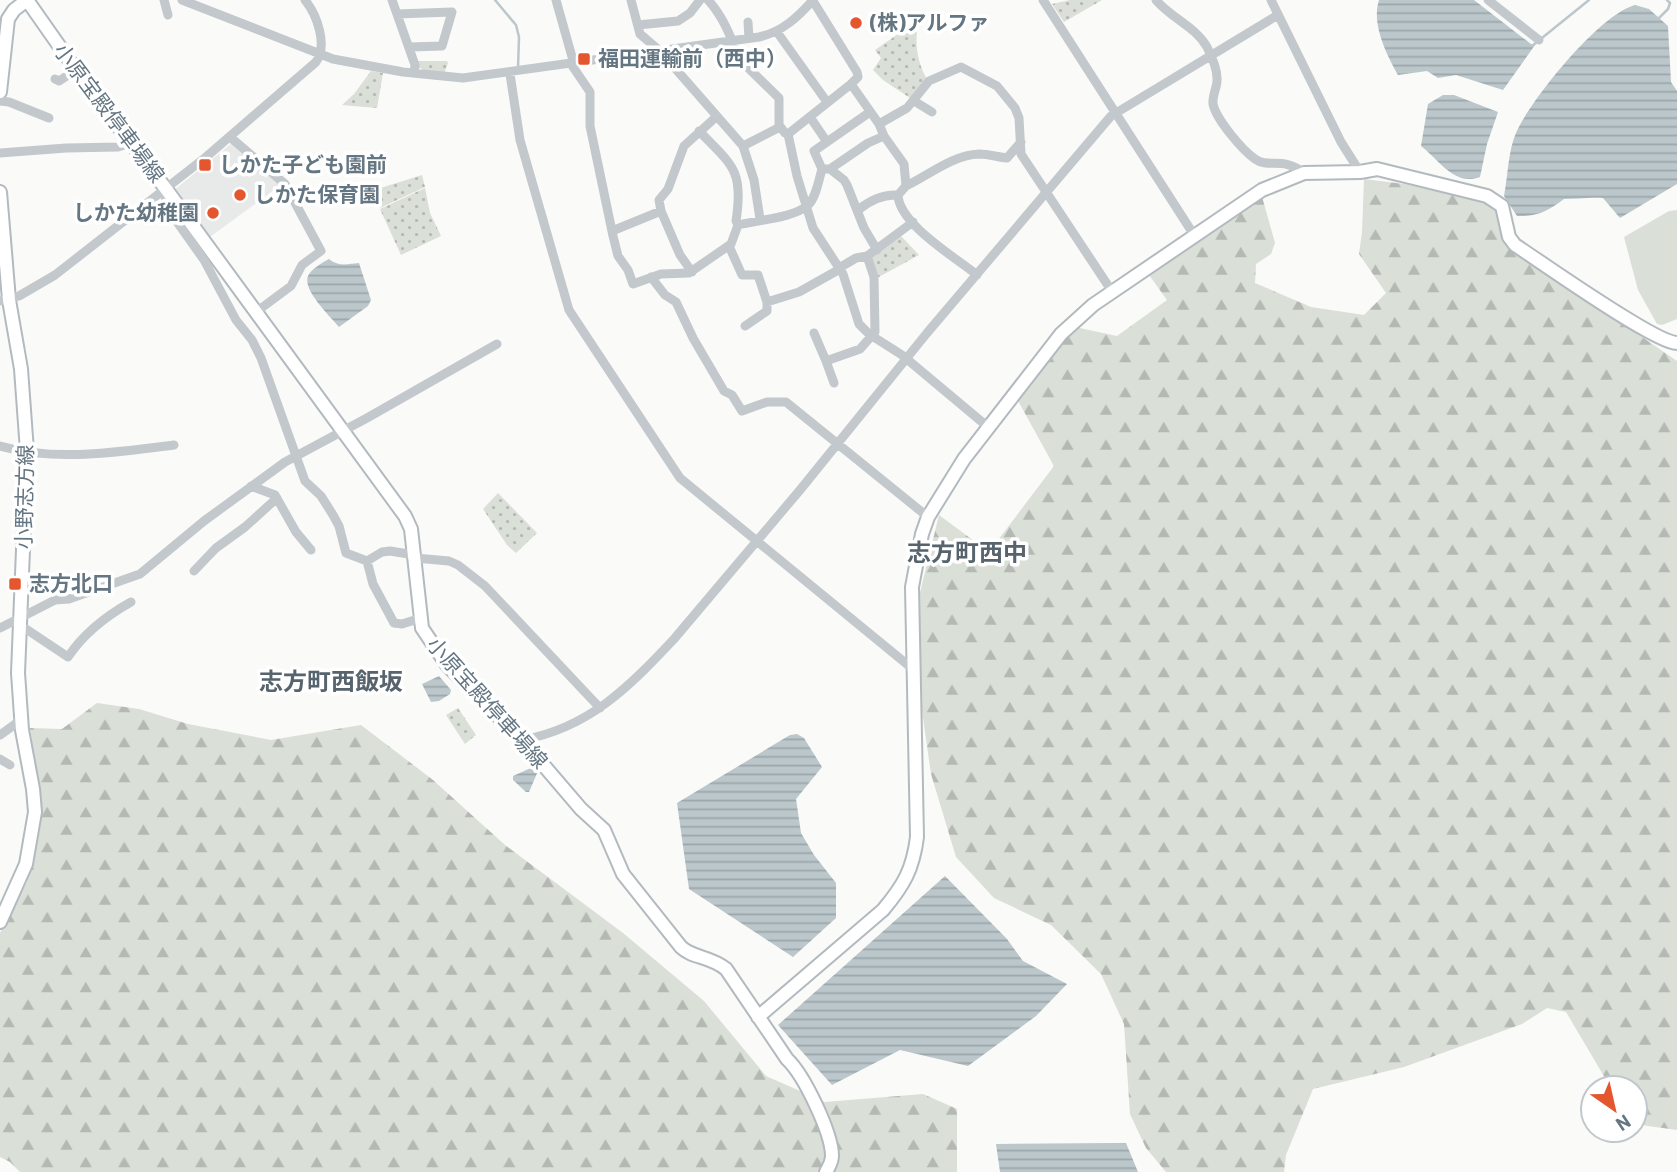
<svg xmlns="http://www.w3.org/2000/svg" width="1677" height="1172" font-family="Barlow,'Noto Sans JP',sans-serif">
<defs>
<pattern id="grass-dots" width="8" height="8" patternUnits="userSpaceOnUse" patternTransform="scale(1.75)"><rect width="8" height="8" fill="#dadfd7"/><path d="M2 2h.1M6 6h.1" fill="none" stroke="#b4b9b4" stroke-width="1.8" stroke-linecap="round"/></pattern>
<pattern id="forest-firs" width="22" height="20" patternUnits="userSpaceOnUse" patternTransform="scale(1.75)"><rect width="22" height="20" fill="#dadfd7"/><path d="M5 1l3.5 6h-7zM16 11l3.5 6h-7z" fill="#b4b9b4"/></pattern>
<pattern id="water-rules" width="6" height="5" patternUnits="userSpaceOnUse" patternTransform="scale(1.75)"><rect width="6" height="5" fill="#bbc7cb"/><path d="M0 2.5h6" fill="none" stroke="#9ca6aa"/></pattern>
</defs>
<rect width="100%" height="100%" fill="#fafaf8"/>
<path fill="#e8e9e9" d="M232,143L281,185L210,237L173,191Z"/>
<path fill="url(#grass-dots)" d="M1070,0H1102L1064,22L1052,4Z
M917,32C915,47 919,67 927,79L913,100L883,80L873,70L881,58L875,50L898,34Z
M417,61H447L448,63L444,74L421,71L423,69L419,68Z
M371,71L383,73L377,108L342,105L354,94Z
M422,175L425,187L380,208L371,191Z
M425,188L430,213L441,236L401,255L380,209Z
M901,236L919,255L877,278L869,257Z
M498,493L537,533L516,553L507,545L483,509Z
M458,708L476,735L465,744L446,715Z"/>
<path fill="url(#forest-firs)" d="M1364,179L1404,184L1497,205L1511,247L1677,361V1130L1641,1125L1635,1118V1088H1611L1566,1012L1547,1008L1522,1024L1404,1067L1313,1089L1286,1155L1284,1172H1166L1146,1148L1130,1114L1124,1024L1101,974L1051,925L994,898L956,857L931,774L918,683L916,609L939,515L989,552L1054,466L1017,399L1075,327L1117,336L1167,300L1147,272L1261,193L1275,243L1271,254L1256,264L1255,283L1311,307L1364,315L1386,293L1359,254L1362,232Z
M97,703L139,709L188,724L271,740L361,725L433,780L505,845L623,933L704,1001L766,1076L825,1102L923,1094L957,1109V1172H20L10,1162L0,1157V933L27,882L41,811L30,728L62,729Z"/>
<path fill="#dadfd7" d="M1677,210V319L1662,325L1657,324L1638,290L1624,237L1669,211Z"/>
<path fill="url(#water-rules)" d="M1379,0H1474L1531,44L1535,45L1503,90L1456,75L1438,78L1427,71L1398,75C1387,55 1371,24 1379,0Z
M1635,5L1649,9L1668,26L1671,82L1677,91V184L1620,218L1603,198C1589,197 1577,199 1564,199C1548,211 1537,217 1517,216L1504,196C1508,176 1508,151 1516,133C1531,99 1600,14 1635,5Z
M1443,95H1454L1498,112L1487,144L1480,177C1455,187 1438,159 1421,146L1428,104Z
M329,259C339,267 347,264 359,263L371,300L368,306L339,327C331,317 302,290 308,276C311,269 322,263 329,259Z
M439,676L451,690L450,694L439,701L431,702L422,684Z
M797,734L804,738L822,767L796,799L801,833L814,855L836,883V918L793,957L689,889L677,803L790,735Z
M533,767L538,771L529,792H526L513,780V776Z
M945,876L1007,939L1023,961L1067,984L1036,1016L968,1066L900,1050L832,1085L778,1025Z
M1126,1143L1138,1172H1000L996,1144Z"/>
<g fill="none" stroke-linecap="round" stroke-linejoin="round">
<path stroke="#bbc7cb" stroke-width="2.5" d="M495,0L516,25L519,37L518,68
M1659,18L1668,9L1670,3L1667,0
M1532,46L1589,0"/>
<defs>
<path id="secondary" d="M27,0L88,87L166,189L405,516L411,529L422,628L447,665L522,740L581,809L604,830L623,874L681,947C692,958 710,956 726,969L787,1059C804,1075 832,1133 832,1156C832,1161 829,1167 826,1172
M0,92L8,19L14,10L27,0
M0,192L9,300L21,369L27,451L18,673L22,730L33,789L35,812L26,864L0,922
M758,1017L883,910C904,885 913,869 917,837L912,587L922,534L928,517L964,459L1061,334L1093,305L1262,190L1304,173L1360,172L1377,169L1487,196L1502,206L1509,237L1515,245C1541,262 1655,343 1677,343"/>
</defs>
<use href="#secondary" stroke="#b3babf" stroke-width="16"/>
<path stroke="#c3c8cc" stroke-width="9" d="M164,0L168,15
M182,0L333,59L403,72L463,78L759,37C782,32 798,17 813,0
M392,0L415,65L414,73
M556,0L574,64
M631,0L640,34L660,51L743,146L754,180L760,219
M708,0C721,14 733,38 736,56L779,98V125L785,133L788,134L797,176L813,228L843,274L859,324L869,334L902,355L988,427
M1043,0L1194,235
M1156,0C1171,18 1196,27 1207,47C1211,55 1217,68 1217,78C1218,86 1212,95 1213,104C1216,119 1242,150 1255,159C1269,169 1283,156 1304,173
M1271,0L1341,142L1360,172
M1488,0L1539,40
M397,14L452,12L442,46L410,47
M748,22L749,38
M638,25L678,21L690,13L700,0
M777,32L827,102
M571,64L590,92V126L613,236L618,256L628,270L633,284L661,274L689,273L731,244L738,225C757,220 794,218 808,205C816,198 819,179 822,169H830L868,143L884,136L879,124L851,84L858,77L857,72L813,1
M510,74L520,140L569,310L680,478L914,670
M55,79L59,81L76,70
M0,101L9,102L49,118
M914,101L932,112
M810,117L827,142
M879,124L907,108L929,81L961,67L997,86L1015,108L1019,118L1021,154L1113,293
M699,131C732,165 744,170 736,221L738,225
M788,134L851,84
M884,136L904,164L906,186L898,195C899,224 955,257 977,275
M230,137L285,184L321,251L302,265L291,286L256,312
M743,146L780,127
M0,153L66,148L118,147L131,143
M822,169L814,151L870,112
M830,169L844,180L847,185L864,228L877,250
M906,186C929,175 953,155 979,154C988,154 998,157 1007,158L1021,142
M166,190L165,205L204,260L236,320L252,340L261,358L305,481L321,496L333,515L339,526L346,553L367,561L382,552L390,551L415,555
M858,210C869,201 883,194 898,195
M661,211L680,255L692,272
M612,231L661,211L659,200L668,189L684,146L716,117
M729,246L742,275H758L767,302V311L745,326
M839,268L856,258L867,256L913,222
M651,277L665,295L676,302L693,338L724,391L732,395L742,411L767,402H786L928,517
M0,301L19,296L55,275L206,157L316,62C328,45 317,15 305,0
M767,302L799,292L840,269
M814,333L826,361
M834,383L826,361L860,349L875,332L874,277L867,256
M0,446C57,462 116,452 174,445
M251,486L275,495L296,532L311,550
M415,558L449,561L458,565L485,586L600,708
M367,561L373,584L394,623L402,624L421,618
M194,571L216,548L245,527L277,498
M0,628L55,600L69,599L140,574L204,521L285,462L367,418L497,344
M21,630L26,629L68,657C84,633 106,616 131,602
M0,735L21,720
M522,740C589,728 629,687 674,639L800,490L927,333L1111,116L1278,15
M0,759L10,765"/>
<use href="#secondary" stroke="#fff" stroke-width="12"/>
</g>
<g fill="#e4572e" stroke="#fff" stroke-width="2.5">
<circle cx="856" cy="23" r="7"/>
<rect x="577" y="52" width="14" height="14" rx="3.5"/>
<rect x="198" y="158" width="14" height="14" rx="3.5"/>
<circle cx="240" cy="195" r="7"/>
<circle cx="213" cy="213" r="7"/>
<rect x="8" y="577" width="14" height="14" rx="3.5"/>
</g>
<g text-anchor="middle" stroke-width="7" stroke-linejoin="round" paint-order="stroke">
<g font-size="21" font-weight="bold" fill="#657683" stroke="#fff" text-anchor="start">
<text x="870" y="30">(株)アルファ</text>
<text x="598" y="66">福田運輸前（西中）</text>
<text x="219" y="172">しかた子ども園前</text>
<text x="254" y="202">しかた保育園</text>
<text x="199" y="220" text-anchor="end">しかた幼稚園</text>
<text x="29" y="591">志方北口</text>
</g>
<g font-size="21" fill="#657683" stroke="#fff">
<text transform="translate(109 113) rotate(53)" y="7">小原宝殿停車場線</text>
<text transform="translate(25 497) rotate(-89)" y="7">小野志方線</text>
<text transform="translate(487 703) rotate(48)" y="7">小原宝殿停車場線</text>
</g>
<g font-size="24" font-weight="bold" fill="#57646e" stroke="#fff">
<text x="967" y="561">志方町西中</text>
<text x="331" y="690">志方町西飯坂</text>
</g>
</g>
<g transform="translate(1614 1109) rotate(146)"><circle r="33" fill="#ffffff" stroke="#c1c8cd" stroke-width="2"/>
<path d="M0-5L12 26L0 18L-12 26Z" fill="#e4572e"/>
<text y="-10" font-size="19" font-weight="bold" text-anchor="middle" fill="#657683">N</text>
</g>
</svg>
